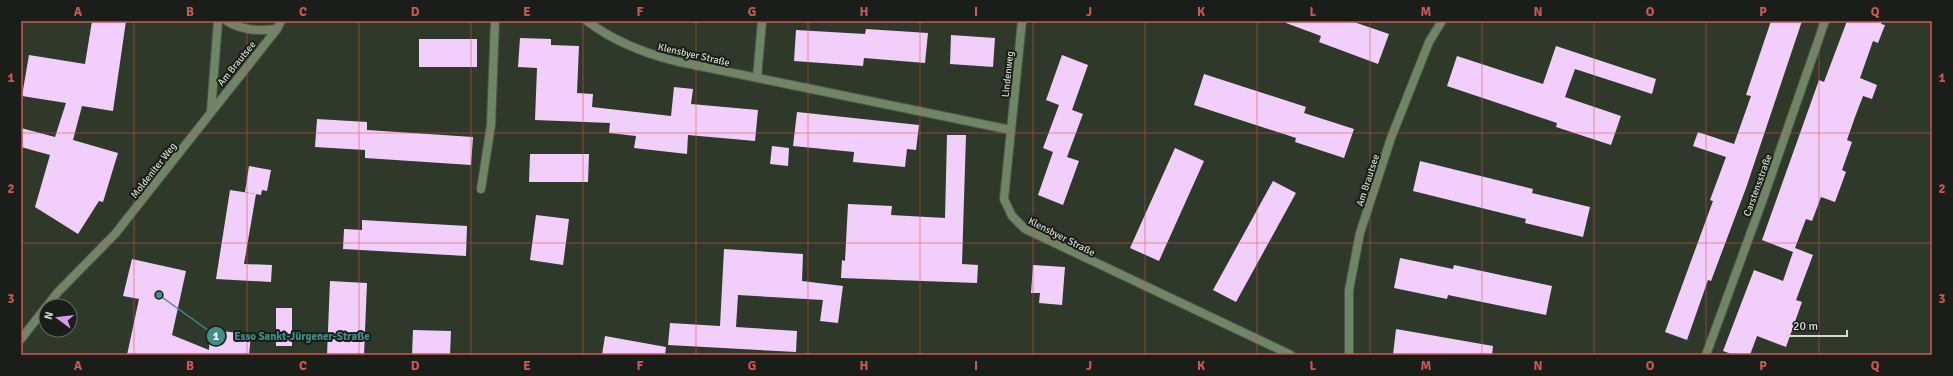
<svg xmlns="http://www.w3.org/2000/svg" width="1953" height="376" font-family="Signika,sans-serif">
<rect width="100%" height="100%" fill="#2f392a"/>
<path fill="#f1cffa" d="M92,21H126L113,111L82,106L73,140L118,153L103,202L99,201L78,234L35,207L50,155L21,147V128L55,137L66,103L22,96L29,55L85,64Z
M1286,21H1351L1389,34L1378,64L1319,42L1321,36L1286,23Z
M1771,21H1802L1746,188L1711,281L1708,280L1687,340L1665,332L1713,201L1710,200L1726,157L1693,146L1698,132L1734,144L1751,96L1746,95Z
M1847,21H1882L1881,24L1885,25L1878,43L1873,41L1860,78L1877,85L1872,99L1863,96L1855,117L1847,140L1852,142L1842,170L1846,172L1835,202L1821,197L1812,221L1806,219L1795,248L1813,255L1796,300L1802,302L1786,347L1757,336L1750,355H1734L1723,351L1754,270L1783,281L1793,252L1762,240L1819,80L1824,82Z
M866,29L928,33L925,63L864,58L863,66L794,61L796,30L865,34Z
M951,35L995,38L993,67L950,64Z
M520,38L551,39V45L579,46L577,93L593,94L592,107L671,116L674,87L693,89L691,104L758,110L755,141L688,135L687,154L634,148L636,136L609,133L610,123L535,120L537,68L518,67Z
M419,39H477V67H419Z
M1556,46L1656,79L1652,94L1575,69L1565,97L1621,116L1611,145L1556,127L1557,123L1447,86L1457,56L1543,84Z
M1062,55L1088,65L1072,110L1046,100Z
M1204,74L1306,107L1304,113L1354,129L1344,158L1295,142L1296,138L1194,105Z
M1059,105L1083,114L1067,157L1079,161L1063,205L1038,195L1053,152L1043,148Z
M797,112L919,125L916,150L907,149L905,167L853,162L854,152L793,146Z
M317,119L367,122V130L473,137L471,165L365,158V150L315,147Z
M947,135H966L962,264L978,265L977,283L841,278L842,260L845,261L848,204L892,206L891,215L945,218Z
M772,146L789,148L788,166L770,164Z
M1175,148L1204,161L1159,261L1130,248Z
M530,154H589L588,182H529Z
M1420,161L1533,189L1532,193L1590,207L1583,237L1525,223L1526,219L1413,191Z
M249,166L271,170L267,191L262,190L261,195L245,192Z
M1273,181L1296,193L1236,302L1213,290Z
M230,190L256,194L244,264L272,265L271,282L216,279Z
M536,215L569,219L563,265L530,260Z
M362,220L467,226L466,256L343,249L344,229L362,230Z
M724,249L803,254L802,281L843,286L838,323L820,321L823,300L738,295L736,327L797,331L796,352L668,345L670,323L720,326Z
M1400,258L1453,269L1454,265L1552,286L1546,315L1448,295L1447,299L1394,288Z
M132,259L186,271L172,335L209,350L210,330L251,334L249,355H127L139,299L123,296Z
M1033,265L1065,267L1062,305L1039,303L1040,293H1031Z
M330,281L367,283L364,355H327Z
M276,308H292V346H276Z
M1396,329L1493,346L1492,355H1393Z
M413,330L451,331L450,355H412Z
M605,336L666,347L665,355H602Z"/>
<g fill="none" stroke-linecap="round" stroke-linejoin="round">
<defs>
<path id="street" d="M227,21C243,31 259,31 277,29
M587,21C612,40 644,53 675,61L1011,130L1004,199L1012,216L1025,229L1291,355
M757,78L762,21
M211,111L218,21
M1011,130L1022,21
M481,189L491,125L495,21
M47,306L58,292L115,234L277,29L281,21
M21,339L46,307
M1349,355V290L1360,233L1391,138L1429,42L1442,21
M1706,355L1762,202L1825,21"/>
</defs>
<use href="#street" stroke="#4d5648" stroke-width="10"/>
<use href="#street" stroke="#708566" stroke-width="8"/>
</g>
<path fill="none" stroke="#d55452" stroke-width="1" stroke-opacity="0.55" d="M134,21V355M247,21V355M359,21V355M471,21V355M583,21V355M696,21V355M808,21V355M920,21V355M1033,21V355M1145,21V355M1257,21V355M1370,21V355M1482,21V355M1594,21V355M1706,21V355M1819,21V355M21,133H1932M21,243H1932"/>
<g text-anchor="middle" stroke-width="4" stroke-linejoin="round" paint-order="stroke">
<g font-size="10" fill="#d3dad0" stroke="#1a1e18">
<text transform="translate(694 54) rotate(13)" y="4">Klensbyer Straße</text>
<text transform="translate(236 63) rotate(-51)" y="4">Am Brautsee</text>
<text transform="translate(1007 74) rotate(-84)" y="4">Lindenweg</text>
<text transform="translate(153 170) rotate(-52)" y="4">Moldeniter Weg</text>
<text transform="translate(1367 180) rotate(-72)" y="4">Am Brautsee</text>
<text transform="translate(1757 185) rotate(-70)" y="4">Carstensstraße</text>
<text transform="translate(1062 236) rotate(27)" y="4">Klensbyer Straße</text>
</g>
</g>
<path fill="none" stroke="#408f86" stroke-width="1.5" d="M159 295L216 336"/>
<g fill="#408f86" stroke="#1a1e18" stroke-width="1.5">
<circle cx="159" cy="295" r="4"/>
<circle cx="216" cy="336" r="10"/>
</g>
<g font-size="12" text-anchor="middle" font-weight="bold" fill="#fff">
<text x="216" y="340">1</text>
</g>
<g font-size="11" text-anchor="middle" font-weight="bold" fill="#408f86" stroke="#1a1e18" stroke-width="4" stroke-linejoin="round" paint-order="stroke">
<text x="302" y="340">Esso Sankt-Jürgener-Straße</text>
</g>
<rect width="1953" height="376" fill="none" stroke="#1a1e18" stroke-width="44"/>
<g transform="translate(58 318) rotate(285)"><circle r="19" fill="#1a1e18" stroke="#646962"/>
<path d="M0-3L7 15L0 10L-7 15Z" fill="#de98f2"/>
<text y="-6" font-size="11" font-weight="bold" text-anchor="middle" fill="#d3dad0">N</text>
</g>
<path d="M1787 330v6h60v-6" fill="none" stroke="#d3dad0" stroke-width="2"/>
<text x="1793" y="330" font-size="12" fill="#d3dad0" stroke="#1a1e18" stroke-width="3" paint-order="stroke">20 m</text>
<rect x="22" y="22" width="1909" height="332" fill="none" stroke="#d55452" stroke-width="1.5"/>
<g font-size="13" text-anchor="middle" font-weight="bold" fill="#d55452">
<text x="78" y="16">A</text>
<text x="190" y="16">B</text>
<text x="303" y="16">C</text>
<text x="415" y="16">D</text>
<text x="527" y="16">E</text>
<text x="640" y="16">F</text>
<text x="752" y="16">G</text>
<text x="864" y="16">H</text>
<text x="976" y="16">I</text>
<text x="1089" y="16">J</text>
<text x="1201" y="16">K</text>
<text x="1313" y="16">L</text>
<text x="1426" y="16">M</text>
<text x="1538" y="16">N</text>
<text x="1650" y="16">O</text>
<text x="1763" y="16">P</text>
<text x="1875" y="16">Q</text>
<text x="11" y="82">1</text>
<text x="1942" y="82">1</text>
<text x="11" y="193">2</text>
<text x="1942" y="193">2</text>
<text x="11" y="303">3</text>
<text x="1942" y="303">3</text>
<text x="78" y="370">A</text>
<text x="190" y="370">B</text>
<text x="303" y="370">C</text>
<text x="415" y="370">D</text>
<text x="527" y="370">E</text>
<text x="640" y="370">F</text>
<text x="752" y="370">G</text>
<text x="864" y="370">H</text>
<text x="976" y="370">I</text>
<text x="1089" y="370">J</text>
<text x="1201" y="370">K</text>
<text x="1313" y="370">L</text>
<text x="1426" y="370">M</text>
<text x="1538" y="370">N</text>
<text x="1650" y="370">O</text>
<text x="1763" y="370">P</text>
<text x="1875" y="370">Q</text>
</g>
</svg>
